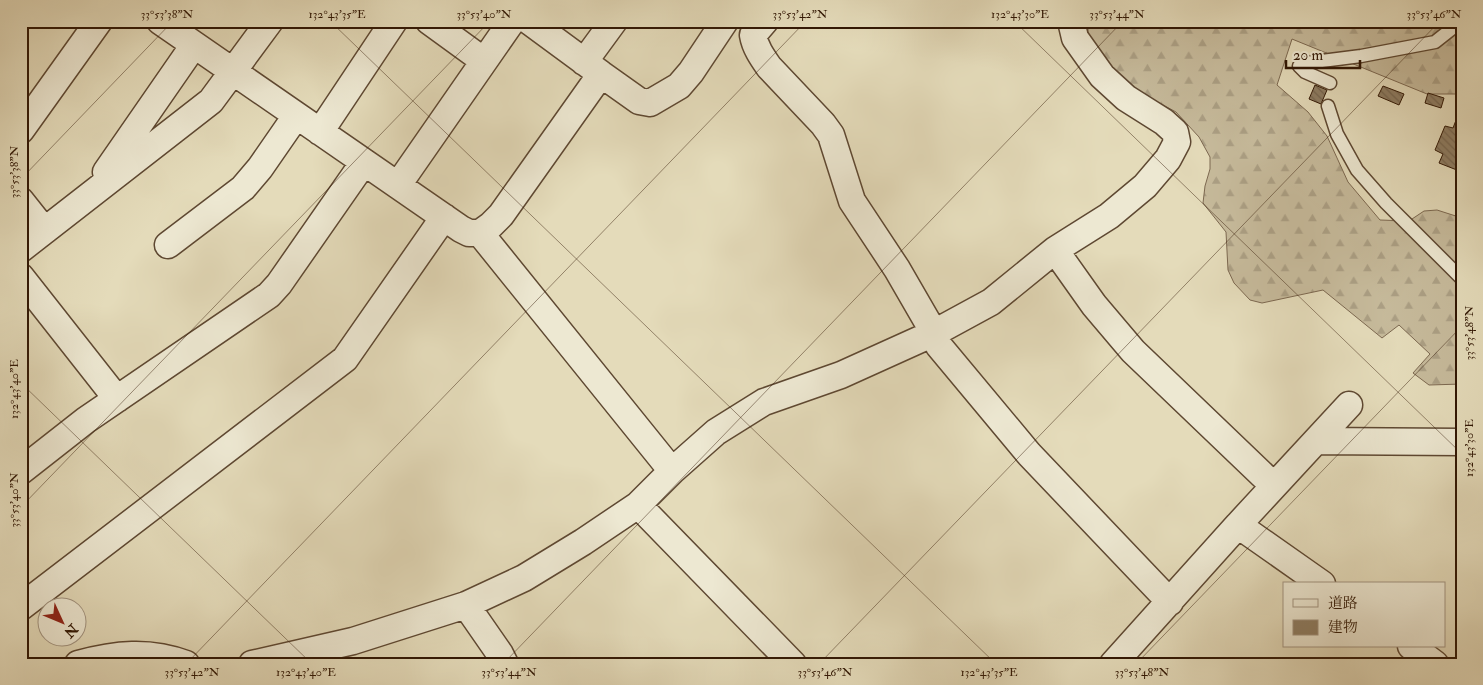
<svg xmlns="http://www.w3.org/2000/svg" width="1483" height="685" font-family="'IM FELL Double Pica','Noto Serif JP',serif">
<defs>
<pattern id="forest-firs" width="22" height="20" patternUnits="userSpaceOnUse" patternTransform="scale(1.25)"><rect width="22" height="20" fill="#c6ba9b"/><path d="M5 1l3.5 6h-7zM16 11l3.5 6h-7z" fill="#ab9f84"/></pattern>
<pattern id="building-back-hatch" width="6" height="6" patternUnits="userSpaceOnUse" patternTransform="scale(1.25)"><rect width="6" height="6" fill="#8e7d63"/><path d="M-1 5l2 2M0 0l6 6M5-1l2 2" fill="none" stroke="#75654f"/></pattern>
</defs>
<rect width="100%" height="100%" fill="#e4dbba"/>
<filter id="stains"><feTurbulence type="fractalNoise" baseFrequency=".004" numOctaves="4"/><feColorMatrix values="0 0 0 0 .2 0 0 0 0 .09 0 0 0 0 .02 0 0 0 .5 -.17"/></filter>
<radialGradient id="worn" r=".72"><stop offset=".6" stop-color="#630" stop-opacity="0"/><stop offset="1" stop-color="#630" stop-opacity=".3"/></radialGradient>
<path fill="url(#forest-firs)" stroke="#7c6850" d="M1088,21H1462V94H1427L1292,39L1277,85L1308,112L1327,136L1348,182L1380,220L1409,221L1424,211L1437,210L1462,218V384L1429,385L1413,373L1430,354L1399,325L1382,338L1323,290L1262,303L1250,300L1234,283L1228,270L1226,232L1203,203L1205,186L1210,169V157L1199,137L1176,112L1126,85L1107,63L1088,35Z"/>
<path fill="url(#building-back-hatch)" stroke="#311704" d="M1315,85L1327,90L1321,104L1309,99Z
M1383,86L1404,94L1399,105L1378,96Z
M1428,93L1444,98L1441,108L1425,103Z
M1458,115L1462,116V172L1439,163L1443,154L1435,150L1445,126L1453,128Z"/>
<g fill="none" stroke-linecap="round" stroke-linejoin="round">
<defs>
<path id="service" d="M1330,83L1305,72L1299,66L1306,63L1361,56L1435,42L1454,27
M1328,106L1337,134L1357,170L1386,203L1462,279"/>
<path id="minor" d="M160,21L461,229L469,233H480L672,471
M429,21L484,61
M765,21L753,35C755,47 762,57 769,67L823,124L831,135L852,201L897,269L934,333L939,346L1029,454L1170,602
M584,62L614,21
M601,74L639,101L650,103L679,86L691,72L725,21
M21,130L99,21
M320,132L394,21
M106,172L194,45
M398,185L512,21
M21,201L44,230
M480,233L491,225L501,215L601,74L529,21
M168,245L243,188L260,168L296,116
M21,249L211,101L270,21
M1055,250L1094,305L1133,351L1274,486
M21,277L117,399
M1316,441L1462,442
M21,471L86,420L269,295L279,284L364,162
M638,505L793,664
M1238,525L1349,405
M466,605L500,654L505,664
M21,607L345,359L444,217
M1411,646L1435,664
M78,664C115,654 149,650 186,664
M252,664L353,641L466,605L524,578L583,542L638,505L672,471L716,432L764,402L841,375L934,333L991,302L1055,250L1109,216L1145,186L1168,159L1177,142L1175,132L1164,122L1126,98L1102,76L1075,38L1071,21
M1113,664L1238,525L1322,584"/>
</defs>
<use href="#service" stroke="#5e4832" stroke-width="15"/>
<use href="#minor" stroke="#5e4832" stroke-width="29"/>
<use href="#service" stroke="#ede8d2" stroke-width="12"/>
<use href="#minor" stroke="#ede8d2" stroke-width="26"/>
</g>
<path fill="none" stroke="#311704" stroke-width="1" stroke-opacity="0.45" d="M330,21L996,664M1014,21L1462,454M21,179L173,21M21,383L312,664M21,507L490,21M186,664L806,21M503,664L1123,21M819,664L1440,21M1136,664L1462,326M1452,664L1462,654"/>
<rect width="1483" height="685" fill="none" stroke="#e4dbba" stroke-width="55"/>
<rect x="1283" y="582" width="162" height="65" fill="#ede8d2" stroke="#a29480"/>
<rect x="1293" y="599" width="25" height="8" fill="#ede8d2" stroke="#a29480"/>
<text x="1328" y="608" font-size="15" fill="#311704">道路</text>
<rect x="1293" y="620" width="25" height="15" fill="#8e7d63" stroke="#a29480"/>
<text x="1328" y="632" font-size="15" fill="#311704">建物</text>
<g transform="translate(62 622) rotate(134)"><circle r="24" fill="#ede8d2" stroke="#a29480"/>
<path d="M0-4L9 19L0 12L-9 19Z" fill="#8f2418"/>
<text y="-8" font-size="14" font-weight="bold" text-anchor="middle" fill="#311704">N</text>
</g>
<path d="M1286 60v8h74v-8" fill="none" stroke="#311704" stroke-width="2.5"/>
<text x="1293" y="60" font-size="15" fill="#311704" stroke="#ede8d2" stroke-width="4" paint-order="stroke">20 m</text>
<rect x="28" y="28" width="1428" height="630" fill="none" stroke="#311704" stroke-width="2"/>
<g font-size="12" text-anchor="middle" fill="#311704">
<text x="167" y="18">33°53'38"N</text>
<text x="337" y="18">132°43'35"E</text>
<text x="484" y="18">33°53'40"N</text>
<text x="800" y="18">33°53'42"N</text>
<text x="1020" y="18">132°43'30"E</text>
<text x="1117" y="18">33°53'44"N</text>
<text x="1434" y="18">33°53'46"N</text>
<text transform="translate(14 172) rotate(-90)" y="4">33°53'38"N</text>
<text transform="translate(1469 333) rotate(-90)" y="4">33°53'48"N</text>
<text transform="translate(14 389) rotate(-90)" y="4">132°43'40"E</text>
<text transform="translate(1469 448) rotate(-90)" y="4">132°43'30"E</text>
<text transform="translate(14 500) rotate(-90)" y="4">33°53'40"N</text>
<text x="192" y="676">33°53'42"N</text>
<text x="306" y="676">132°43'40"E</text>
<text x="509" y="676">33°53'44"N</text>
<text x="825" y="676">33°53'46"N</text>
<text x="989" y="676">132°43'35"E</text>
<text x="1142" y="676">33°53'48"N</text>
</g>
<rect width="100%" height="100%" filter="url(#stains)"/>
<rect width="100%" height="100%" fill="url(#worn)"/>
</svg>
